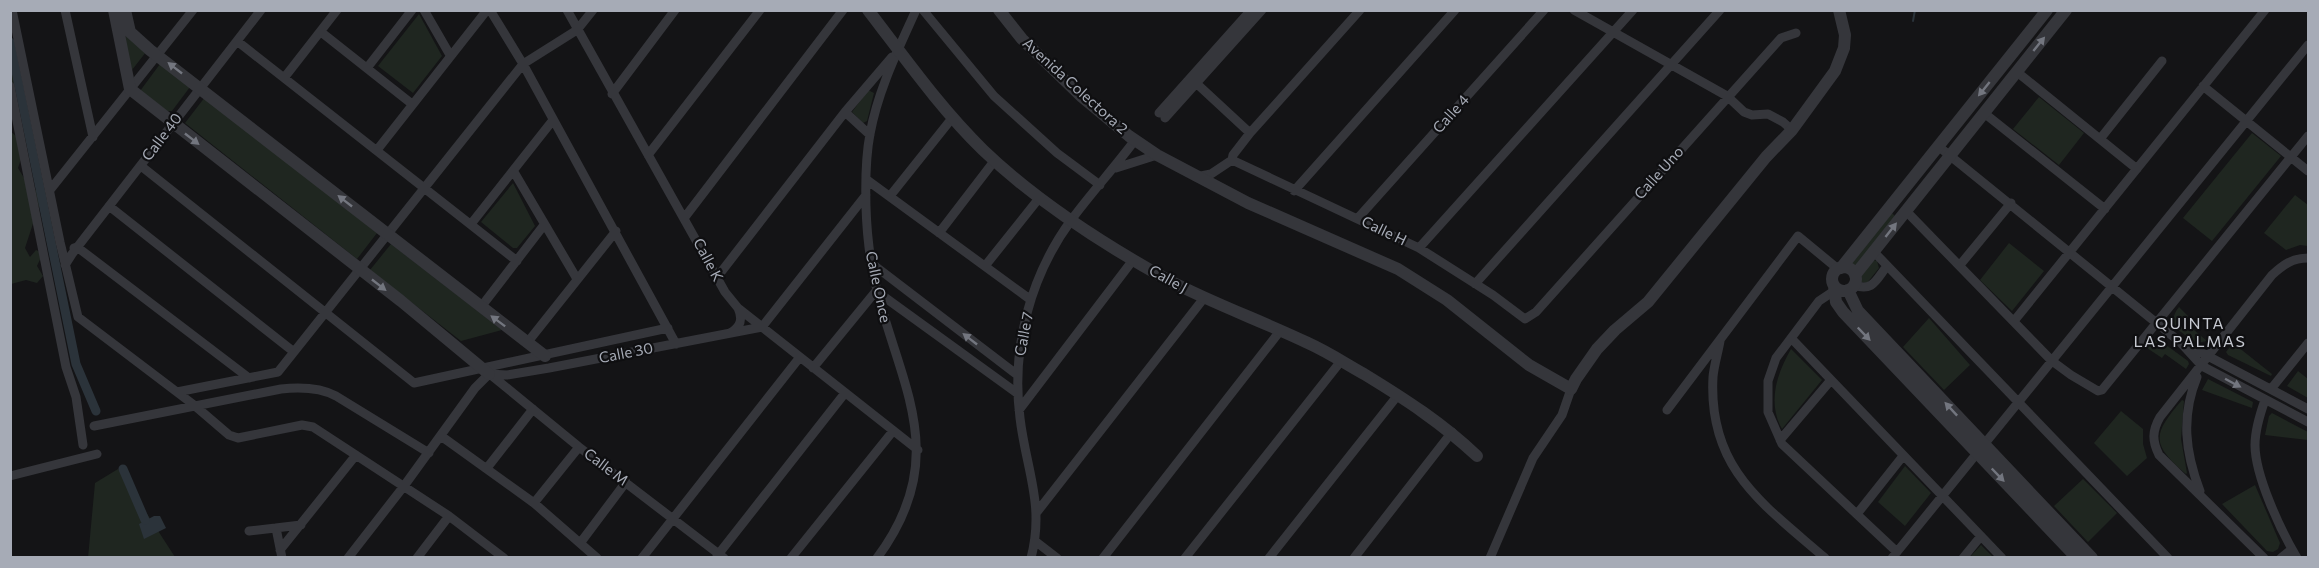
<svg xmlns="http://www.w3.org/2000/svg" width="2319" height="568" font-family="Commissioner,sans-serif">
<rect width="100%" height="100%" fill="#141416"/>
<path fill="#1f2620" d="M419,14L442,56L413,93L378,66Z
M122,30L146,52L132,70Z
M10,42L20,91L15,89L12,92L10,108Z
M160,64L190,87L172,111H167L140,91Z
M868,90L874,93L867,121L863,123L852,112Z
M205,97L377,233L357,259L185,123Z
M2039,97L2084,133L2059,165L2013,129Z
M10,131L16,136L23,153L18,168L30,188L43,193L25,248L30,257L36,250L43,253L37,266L43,276L37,283L26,280L11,284Z
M2252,133L2281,156L2212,241L2183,218Z
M513,183L535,226L517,248H513L481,222Z
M2295,195L2308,205V246L2300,245L2286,250L2264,233Z
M1891,212L1896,217L1853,269L1849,266Z
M2009,243L2044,271L2012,311L1980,280Z
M391,244L502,330L461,341L370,270Z
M1873,260L1877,261L1879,268L1867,283L1860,282L1859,277Z
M2179,307L2192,320L2188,325L2207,341L2197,343C2182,332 2164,326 2179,307Z
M1929,318L1970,365L1944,390L1903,347Z
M2155,340L2162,342L2188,361L2189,364L2186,369L2165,354L2162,358L2147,348Z
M2233,343L2272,374L2271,376L2228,355L2226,352Z
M1791,349L1822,380L1782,429C1767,403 1777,373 1791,349Z
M2298,371L2308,379V398L2287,386Z
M2208,379L2253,402L2252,408L2202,390Z
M2182,400L2184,401L2181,439L2187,473L2186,474C2150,443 2153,434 2182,400Z
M2121,411L2143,429V444L2147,458L2127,476L2094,443Z
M2272,413L2308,432V440L2265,435L2269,416Z
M1905,466L1931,493L1905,526L1878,502Z
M118,469L175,557L88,558L95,483Z
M2083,479L2117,513L2088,542L2054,506Z
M2255,485L2280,543L2278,549L2273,552L2267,551L2222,504Z
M1981,545L1993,557H1970Z"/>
<path fill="#2b333a" d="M154,516H160L166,528L144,539L139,524Z"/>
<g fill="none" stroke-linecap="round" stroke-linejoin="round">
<path stroke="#2b333a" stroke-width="2" d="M1913,21L1915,10"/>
<path stroke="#2b333a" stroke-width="9" d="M10,42L76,364L96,411
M123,469L145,520"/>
<path stroke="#35363b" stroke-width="9" d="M12,10L60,242L78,317L194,405L229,435L238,438L302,425L313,427L449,516L504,558
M65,10L93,137
M424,10L450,55
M490,10L523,64L676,344
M567,10L725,292L738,308L762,327L918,450
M923,10L994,96L1057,153L1100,185
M1574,10L1727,96L1744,112L1752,115L1768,114L1783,122L1792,130
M321,32L412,104
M237,41L517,261
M367,68L412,10
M2017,72L2137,169
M284,78L337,10
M1196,83L1250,133
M10,86L66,367L76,397L83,445
M2203,86L2308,171
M612,94L675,10
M845,112L870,135
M1159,113L1251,10
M1984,113L2105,209
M1165,118L1262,10
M2100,139L2162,61
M1938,146L2180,342L2202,366L2308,422
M377,150L487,10
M648,155L760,10
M1232,160L1419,248L1493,295L1525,319L1536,312L1781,38L1796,33
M141,166L414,383L668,328
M1116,168L1157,155
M514,172L577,279
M1196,177L1211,174L1232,160L1233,155L1250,133L1360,10
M867,180L1031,300
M50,190L193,10
M1294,191L1455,10
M890,196L953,117
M109,206L294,352
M1906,211L2052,361L2071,375L2098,391L2102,390L2308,136
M685,217L843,10
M1358,218L1544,10
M471,224L553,120
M939,233L995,160
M74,248L77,247L249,378
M1419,248L1633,10
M1874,252L2168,558
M871,263L1016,374
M65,265L72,254L261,10
M1960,265L2011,203
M985,266L1040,197
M718,276L845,112L892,57
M1475,284L1720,10
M1854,285C1873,292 1876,280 1887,266
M1834,291L1819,301L1776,358L1768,381V412L1782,444L1897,552
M481,307L544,225
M2014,321L2265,10
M730,333C741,327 743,319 738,308
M1791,338L2002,558
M1720,341C1718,353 1714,365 1713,377C1708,469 1763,504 1825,558
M527,343L616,231
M2185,344L2308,409
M813,368L876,291L1017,393
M489,374L507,375L549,368L762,327L866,195
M491,375L579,447L724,558
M2197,377C2181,416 2185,452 2200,491
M2271,389L2308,343
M177,392L278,372L523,64L577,30L593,10
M2265,400C2260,414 2255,429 2255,445C2255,476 2281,531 2297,558
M1019,410L1133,260
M1667,410L1798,236L1838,269
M94,426L281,389C300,387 319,387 336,396L429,453
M441,436L534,503L597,558
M1780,440L1831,380
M487,468L533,409
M10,476L97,454
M534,503L579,447
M1037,512L1204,298
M1857,514L1903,456
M276,528L282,558
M249,531L301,525
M1035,541L1057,558
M581,542L626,482
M280,550L356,455
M717,556L845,393
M348,558L404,486L475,388L489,374
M417,558L449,516
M642,558L800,357
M791,558L893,431
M877,558C963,443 883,366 869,247C865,215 864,165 870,134C878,90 898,50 916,10
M1031,558C1045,505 1026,469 1020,418C1011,348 1030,276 1072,219C1092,192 1115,167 1135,140
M1103,558L1280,331
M1185,558L1341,361
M1269,558L1398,395
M1354,558L1452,432
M1490,558L1533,458L1562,415L1571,389
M1892,558L2308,45
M1963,558L1981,536
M2264,558L2159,455C2152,441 2152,431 2160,417L2272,275C2283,265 2292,258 2308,258
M2281,558L2292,549"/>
<path stroke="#35363b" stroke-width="12" d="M114,10L130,89L401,301L489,374
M125,10L130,32L150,50L545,356
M868,10C905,58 940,108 983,150C1037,202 1103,244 1168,280C1214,304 1262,321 1308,343C1328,352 1346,364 1364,374C1405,399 1442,423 1477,456
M999,10L1022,39L1082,97L1129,136L1157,155L1248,203L1398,269L1447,300L1529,365L1571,389L1576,379L1597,349L1615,330L1648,302L1766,157L1792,130L1835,71L1844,48L1845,35L1839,10
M1832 279a12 12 0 1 1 24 0a12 12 0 1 1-24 0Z
M1841,268L2047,10
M1855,275L2066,10
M1834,286L1836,302L1843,312L2077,558
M1848,290L1858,311L2092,558"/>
</g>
<defs><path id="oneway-solid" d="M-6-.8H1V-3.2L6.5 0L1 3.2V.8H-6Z" transform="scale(1.5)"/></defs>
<g fill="#73767f">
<use href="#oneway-solid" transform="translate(2039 44) rotate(-51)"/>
<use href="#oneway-solid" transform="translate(175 68) rotate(-142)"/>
<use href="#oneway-solid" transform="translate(1984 89) rotate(129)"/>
<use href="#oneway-solid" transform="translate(192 139) rotate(38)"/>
<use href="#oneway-solid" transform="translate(345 201) rotate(-142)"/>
<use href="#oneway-solid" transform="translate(1891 230) rotate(-52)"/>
<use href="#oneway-solid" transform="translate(379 285) rotate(38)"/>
<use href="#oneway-solid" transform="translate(498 321) rotate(-143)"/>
<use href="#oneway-solid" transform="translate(1864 334) rotate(46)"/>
<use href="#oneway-solid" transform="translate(970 339) rotate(-142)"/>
<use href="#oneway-solid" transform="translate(2233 383) rotate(28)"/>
<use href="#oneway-solid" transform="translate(1951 409) rotate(-133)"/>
<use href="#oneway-solid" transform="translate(1998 475) rotate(46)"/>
</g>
<g text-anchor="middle" stroke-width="4.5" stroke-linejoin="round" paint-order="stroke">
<g font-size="15" fill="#a6abb6" stroke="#0f0f11">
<text transform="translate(1075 86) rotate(42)" y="5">Avenida Colectora 2</text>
<text transform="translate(1451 114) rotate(-48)" y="5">Calle 4</text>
<text transform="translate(162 137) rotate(-53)" y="5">Calle 40</text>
<text transform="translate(1659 173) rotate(-48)" y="5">Calle Uno</text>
<text transform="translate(1384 231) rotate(26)" y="5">Calle H</text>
<text transform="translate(708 260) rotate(62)" y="5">Calle K</text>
<text transform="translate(1168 279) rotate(29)" y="5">Calle J</text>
<text transform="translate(878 287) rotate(78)" y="5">Calle Once</text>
<text transform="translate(1024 334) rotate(-79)" y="5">Calle 7</text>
<text transform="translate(626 353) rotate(-11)" y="5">Calle 30</text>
<text transform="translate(606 467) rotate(37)" y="5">Calle M</text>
</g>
<g font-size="16" letter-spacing="1.5" fill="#c7cad2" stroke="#0f0f11">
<text x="2190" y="329">QUINTA<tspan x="2190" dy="18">LAS PALMAS</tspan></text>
</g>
</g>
<rect width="2319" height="568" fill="none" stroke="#a6abb6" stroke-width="24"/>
</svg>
